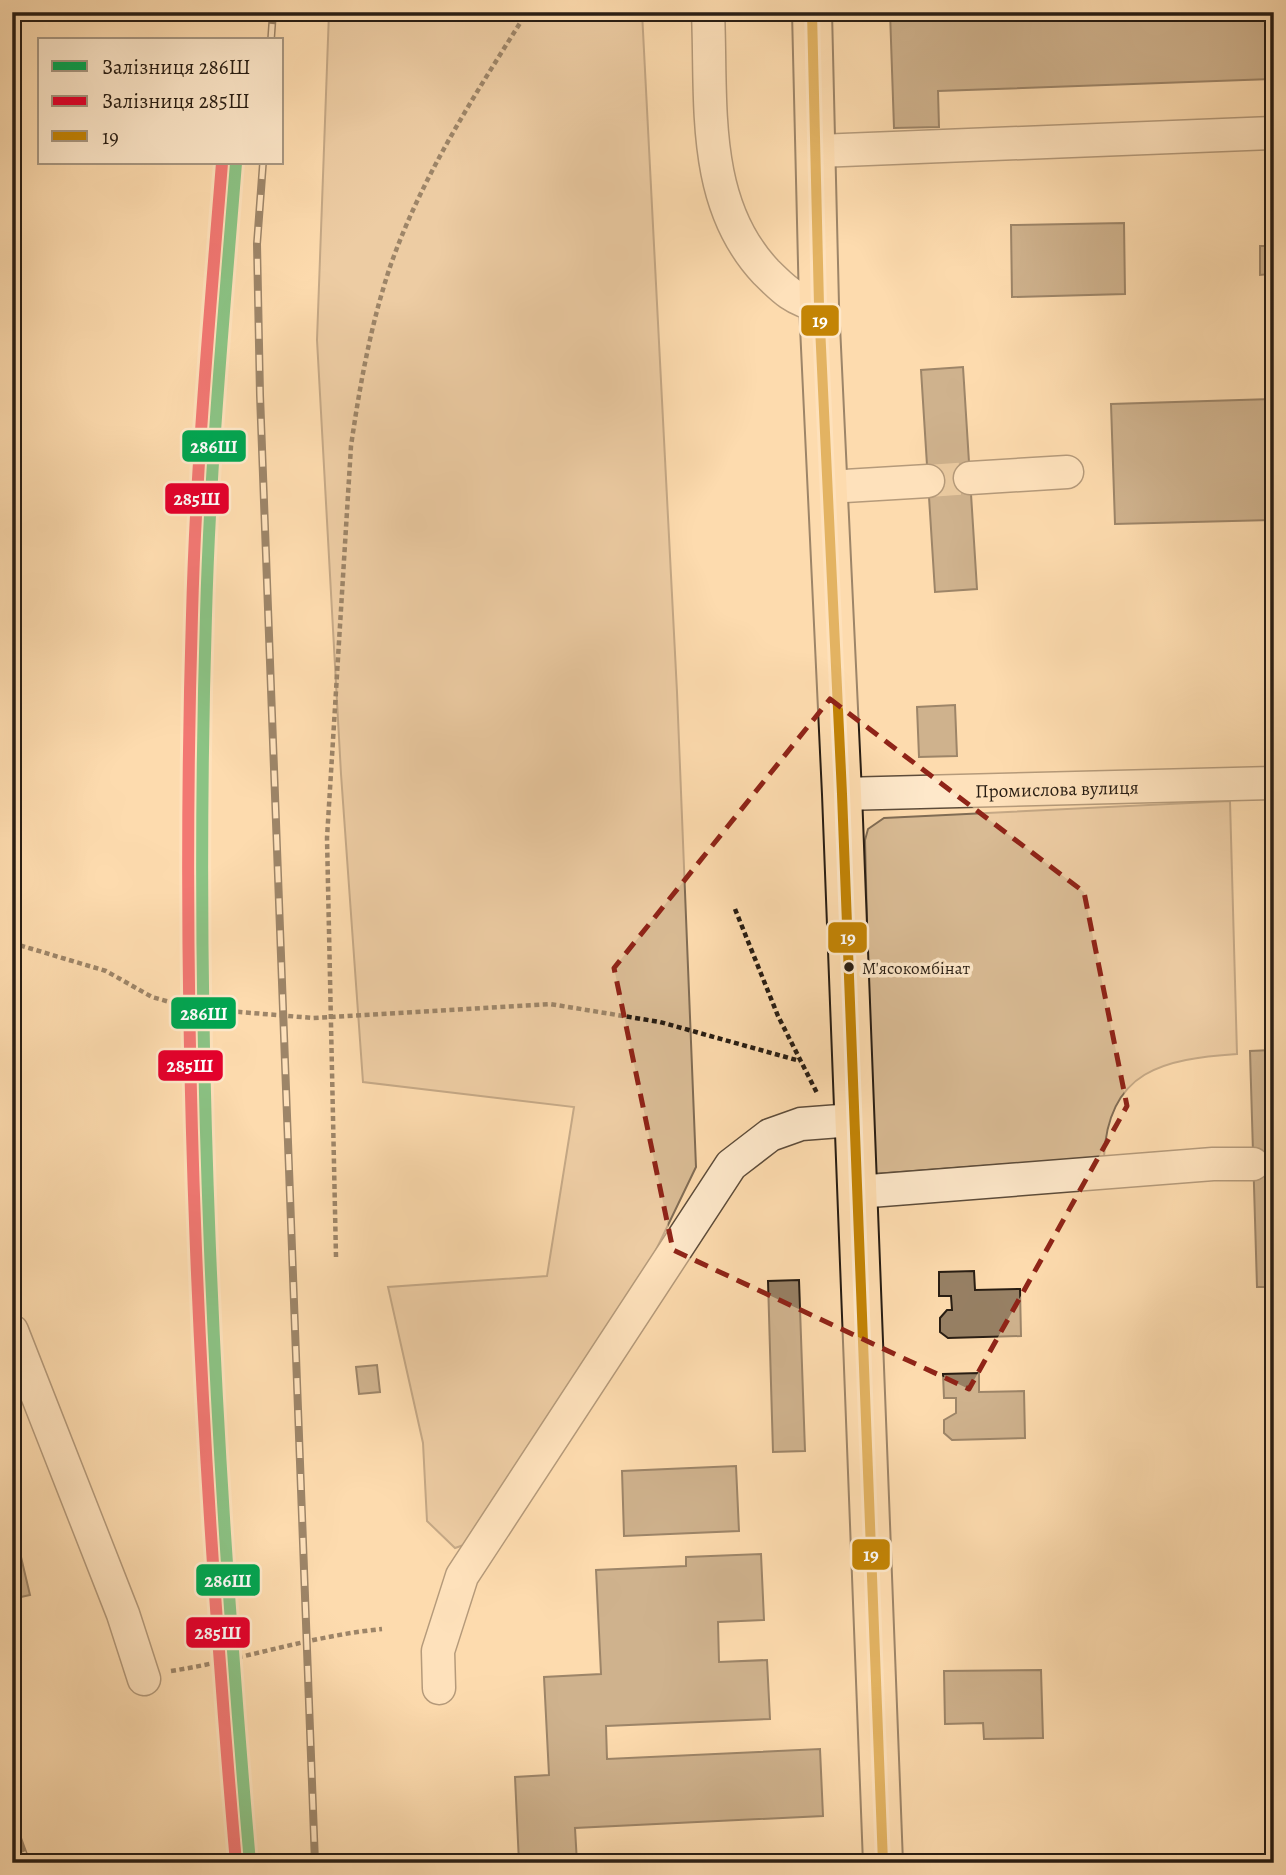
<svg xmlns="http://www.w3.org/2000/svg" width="1286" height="1875" font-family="Alegreya,serif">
<rect width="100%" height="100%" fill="#fddbae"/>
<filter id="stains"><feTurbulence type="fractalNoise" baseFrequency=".00286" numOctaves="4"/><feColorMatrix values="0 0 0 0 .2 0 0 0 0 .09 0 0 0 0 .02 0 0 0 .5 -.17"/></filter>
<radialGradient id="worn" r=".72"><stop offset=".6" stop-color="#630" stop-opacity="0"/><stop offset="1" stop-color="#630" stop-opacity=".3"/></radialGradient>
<path fill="#d9bb94" stroke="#806c54" stroke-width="2" d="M329,12H642L677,692L696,1167L559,1451L510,1529L455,1548L427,1521L423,1443L388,1287L547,1276L574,1107L363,1082L341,774L317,340Z
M1230,801L1237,1054C1164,1059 1108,1070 1104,1157L873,1174L865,840L868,829L884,818Z"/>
<path fill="#978064" stroke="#281d13" stroke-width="2" d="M890,12H1274V79L938,91L939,127L894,128Z
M1124,223L1125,294L1012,297L1011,225Z
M1260,246H1274V301H1270L1269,274L1260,275Z
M963,367L977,589L935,592L921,370Z
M1274,399V520L1115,524L1111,404Z
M955,705L957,756L919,757L917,707Z
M1274,1050V1287H1257L1250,1051Z
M974,1271L975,1290L1020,1289L1021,1336L948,1338L940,1332V1318L947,1310H952L951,1296H939V1272Z
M799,1280L805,1451L773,1452L768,1281Z
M377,1365L380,1392L359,1394L356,1367Z
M979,1373V1392L1024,1391L1025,1438L952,1440L944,1433V1420L956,1413V1398H944L943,1374Z
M1270,1439H1274V1556H1271Z
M736,1466L739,1531L624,1536L622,1471Z
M12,1519L30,1595L12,1599Z
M761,1554L764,1620L718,1622L719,1662L767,1660L770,1719L606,1726L607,1759L820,1749L823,1816L575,1828L577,1863H519L515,1777L549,1775L544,1677L601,1674L596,1570L686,1566V1557Z
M1041,1670L1043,1738L984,1739L983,1723L945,1724L944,1671Z
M776,1859L777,1863H694Z"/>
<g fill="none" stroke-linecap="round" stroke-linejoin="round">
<path stroke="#d2b58f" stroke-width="32" stroke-dasharray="32 16" stroke-linecap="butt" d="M928,481L970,478"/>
<defs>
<g id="minor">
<path d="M708,12C712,102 700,202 766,272C783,289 795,301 819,305"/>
<path d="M818,151L1274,133"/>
<path d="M970,478L1067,472"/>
<path d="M828,487L928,481"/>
<path id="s1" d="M842,794L1274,783"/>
<path d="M857,1192L1213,1164H1253"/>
<path d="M12,1331L123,1614L144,1679"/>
<path d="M439,1688L438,1651L462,1576L731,1165L770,1135L801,1124L853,1120"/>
</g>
<path id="major" d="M812,12L819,305L842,794L883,1863"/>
</defs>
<use href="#minor" stroke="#5d4c3a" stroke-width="35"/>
<use href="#major" stroke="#281d13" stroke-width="42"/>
<path stroke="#281d13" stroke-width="4.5" stroke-dasharray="5 3.5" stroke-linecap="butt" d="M735,909L778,1016L817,1093
M12,943L106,971L152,997L191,1008L313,1018L550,1004L660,1022L800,1061
M336,1257L327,838L351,446C360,384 371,323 391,264C423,174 476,93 527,12
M171,1671C242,1660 310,1636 382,1629"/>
<use href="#minor" stroke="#fee8ca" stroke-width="32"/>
<use href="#major" stroke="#fddbae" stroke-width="38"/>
<defs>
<path id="rail" d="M271,40L273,12
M263,163L257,244L260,395L315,1863
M12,1822L27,1863"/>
</defs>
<use href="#rail" stroke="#281d13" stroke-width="8"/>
<use href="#rail" stroke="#fee8ca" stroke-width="5" stroke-dasharray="16" stroke-linecap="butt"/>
<defs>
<path id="bus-1" d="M812,12L819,305L842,794L883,1863"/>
</defs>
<use href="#bus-1" stroke="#fee8ca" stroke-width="16"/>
<use href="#bus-1" stroke="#c38405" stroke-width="10"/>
<defs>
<path id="rail-1" d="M236,163C224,314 210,464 206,615C193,1032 214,1448 250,1863"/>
<path id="rail-2" d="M222,163C210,313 196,464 192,615C179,1032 200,1448 236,1863"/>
</defs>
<use href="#rail-1" stroke="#fee8ca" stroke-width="18"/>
<use href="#rail-2" stroke="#fee8ca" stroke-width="18"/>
<use href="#rail-1" stroke="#00a651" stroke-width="12"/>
<use href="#rail-2" stroke="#e4002b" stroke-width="12"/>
</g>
<path d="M0 0H1286V1875H0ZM830,699L1084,892L1127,1106L969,1389L673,1250L614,968Z" fill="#fddbae" fill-opacity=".55" fill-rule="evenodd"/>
<path fill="none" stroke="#8f2418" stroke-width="5" stroke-dasharray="14 9" stroke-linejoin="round" d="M830,699L1084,892L1127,1106L969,1389L673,1250L614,968Z"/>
<circle fill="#281d13" stroke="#fee8ca" stroke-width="2.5" cx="849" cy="967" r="6"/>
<g text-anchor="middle" stroke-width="7" stroke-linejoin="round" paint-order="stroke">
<g font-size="17" fill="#281d13" stroke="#fee8ca" text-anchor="start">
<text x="862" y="974">М'ясокомбінат</text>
</g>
<g font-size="19" fill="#281d13" stroke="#fee8ca">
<text dy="7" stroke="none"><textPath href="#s1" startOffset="215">Промислова вулиця</textPath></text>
</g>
</g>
<g stroke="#fee8ca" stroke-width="2.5">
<rect x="800" y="304" width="40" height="33" rx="7" fill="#c38405"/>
<rect x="181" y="429" width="66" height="34" rx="7" fill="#00a651"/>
<rect x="164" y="482" width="66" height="33" rx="7" fill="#e4002b"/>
<rect x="827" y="921" width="41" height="33" rx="7" fill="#c38405"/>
<rect x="170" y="996" width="67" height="34" rx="7" fill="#00a651"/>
<rect x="157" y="1049" width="67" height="33" rx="7" fill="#e4002b"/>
<rect x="851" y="1538" width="40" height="33" rx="7" fill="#c38405"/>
<rect x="195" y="1563" width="66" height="34" rx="7" fill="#00a651"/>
<rect x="185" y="1616" width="66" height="33" rx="7" fill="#e4002b"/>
</g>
<g font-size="19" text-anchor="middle" font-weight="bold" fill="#fff">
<text x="820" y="327">19</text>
<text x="214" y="453">286Ш</text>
<text x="197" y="505">285Ш</text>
<text x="848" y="944">19</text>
<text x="204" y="1020">286Ш</text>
<text x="190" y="1072">285Ш</text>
<text x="871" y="1561">19</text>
<text x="228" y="1587">286Ш</text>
<text x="218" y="1639">285Ш</text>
</g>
<rect width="1286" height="1875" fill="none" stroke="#fddbae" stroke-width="42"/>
<rect x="14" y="14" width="1258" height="1847" fill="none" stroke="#281d13" stroke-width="3.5"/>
<rect x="21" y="21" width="1244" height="1833" fill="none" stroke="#281d13" stroke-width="2"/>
<rect x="38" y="38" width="245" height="126" fill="#fee8ca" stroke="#a89781" stroke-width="2"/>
<rect x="52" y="61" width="35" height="10" fill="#00a651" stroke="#a89781" stroke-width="2"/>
<text x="102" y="74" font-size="21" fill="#281d13">Залізниця 286Ш</text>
<rect x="52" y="96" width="35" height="10" fill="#e4002b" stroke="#a89781" stroke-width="2"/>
<text x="102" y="108" font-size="21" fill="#281d13">Залізниця 285Ш</text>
<rect x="52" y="131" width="35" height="10" fill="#c38405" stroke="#a89781" stroke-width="2"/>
<text x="102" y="144" font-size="21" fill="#281d13">19</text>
<rect width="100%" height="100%" filter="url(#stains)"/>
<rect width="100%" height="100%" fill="url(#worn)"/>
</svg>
